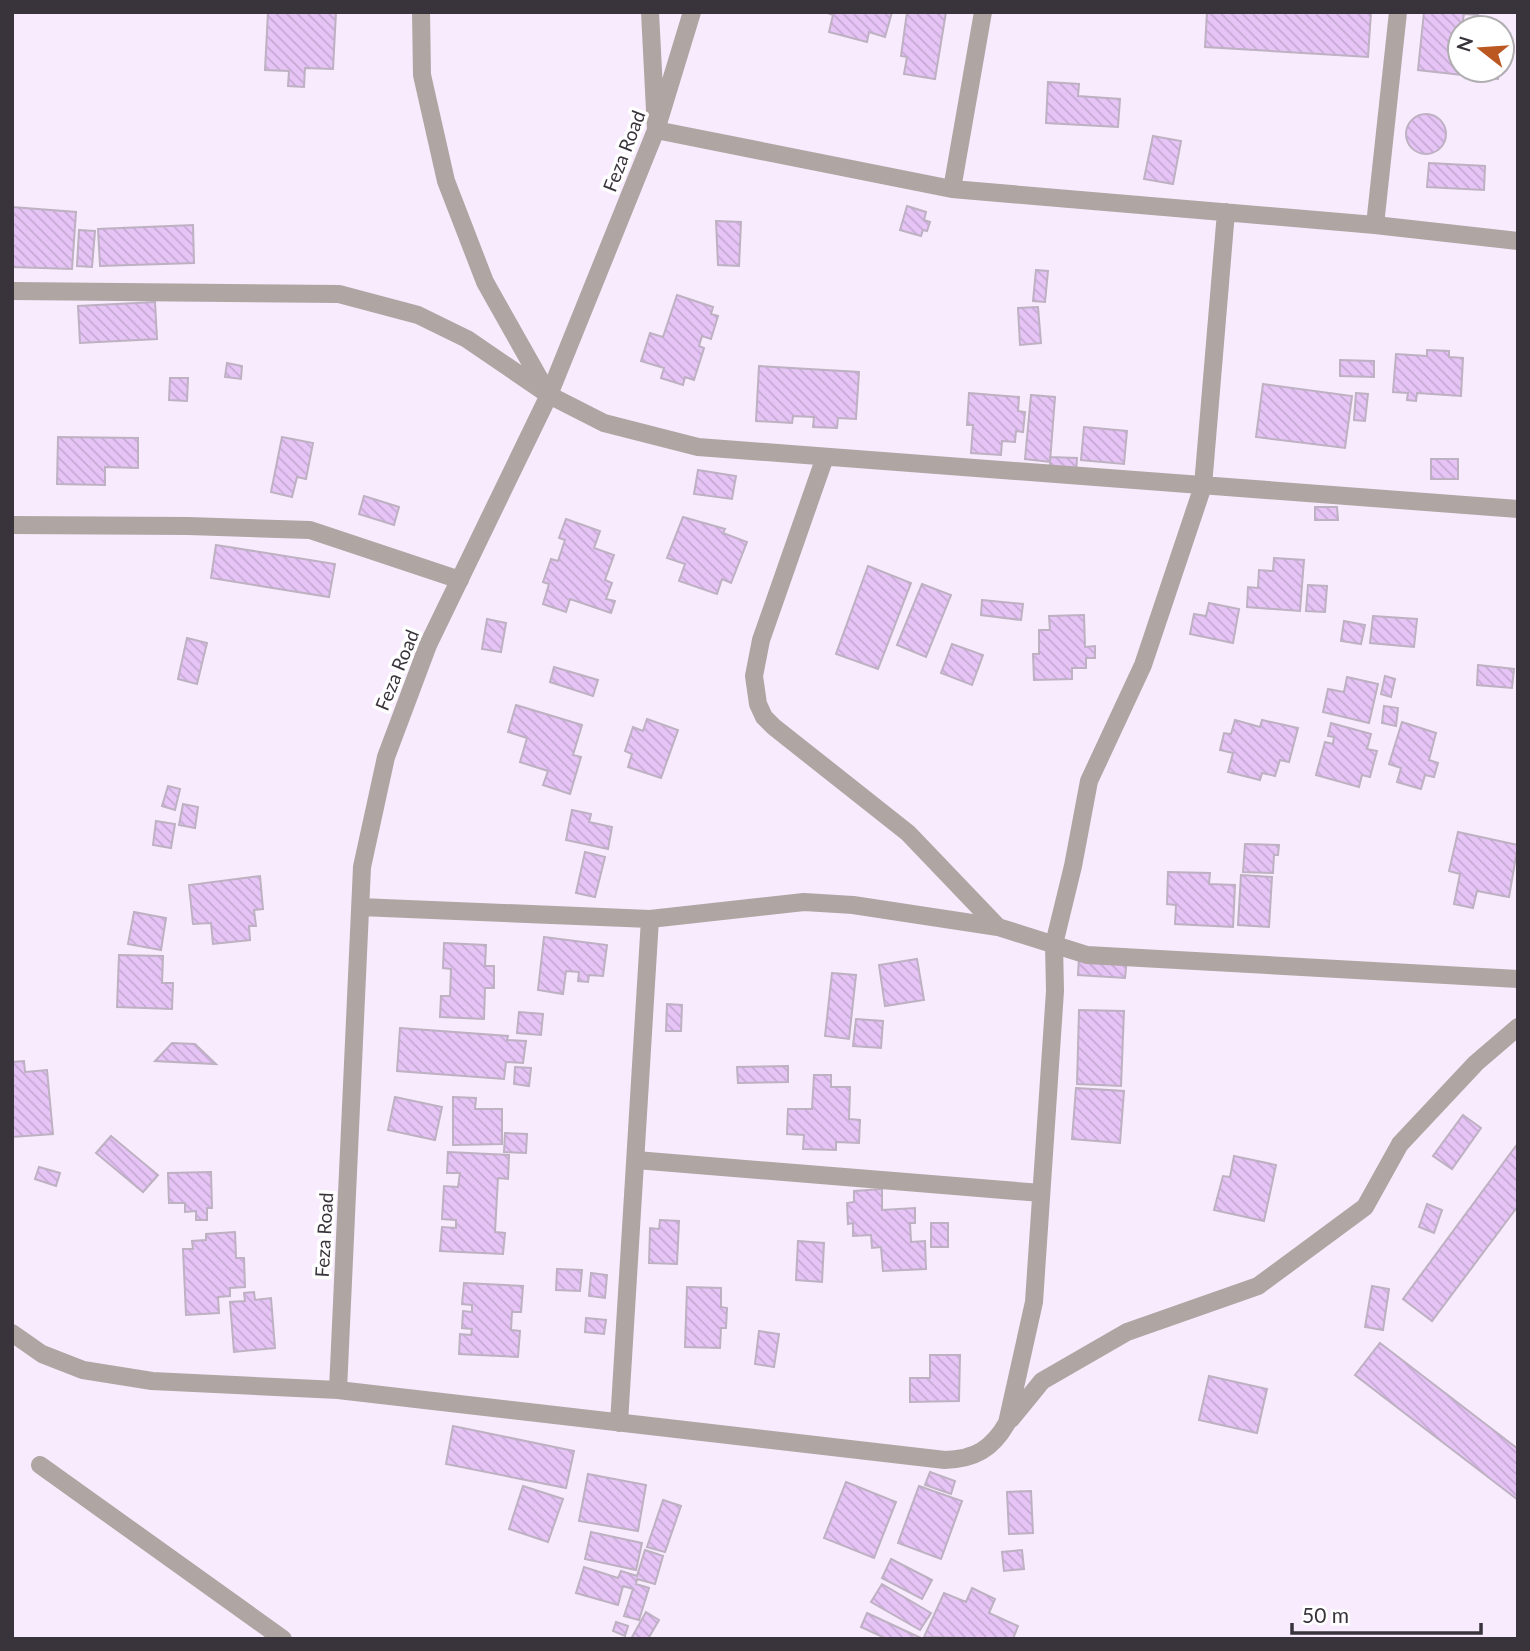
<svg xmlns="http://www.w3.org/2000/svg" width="1530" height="1651" font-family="Lato,sans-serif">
<defs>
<pattern id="building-back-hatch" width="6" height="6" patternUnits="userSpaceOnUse" patternTransform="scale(1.75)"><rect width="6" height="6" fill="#e6c4f6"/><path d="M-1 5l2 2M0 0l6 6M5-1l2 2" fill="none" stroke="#c6a9d4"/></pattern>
</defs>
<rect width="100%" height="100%" fill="#f7ebfd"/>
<path fill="url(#building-back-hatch)" stroke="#bdb1c2" stroke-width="2" d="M268,12H336L333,69L305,68L304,87L288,86L289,71L265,70Z
M825,12H892L885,37L869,32L867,42L829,32L833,15Z
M907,12H946L935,79L904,74L907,57L901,56Z
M1207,12H1371L1368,57L1205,47Z
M1424,12H1478V15L1464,14L1460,37L1452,36L1451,40L1460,41V70H1499L1498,79L1418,70Z
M1048,82L1079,84L1078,96L1120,99L1118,127L1046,123Z
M1406 134a20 20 0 1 1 40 0a20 20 0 1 1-40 0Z
M1153,136L1181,141L1173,184L1144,179Z
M1429,163L1485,166L1484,190L1427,187Z
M907,206L926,212L924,220L930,222L927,231L923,230L921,236L900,230Z
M12,207L76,212L72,269L12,267Z
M716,221L741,222L739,266L718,265Z
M193,225L194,263L100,266L98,229Z
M79,230L95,231L92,267L77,266Z
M1036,270L1048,271L1045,302L1033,301Z
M677,295L713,307L711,314L718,316L711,339L702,336L699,346L704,348L694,380L685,377L683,385L661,378L664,368L641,361L650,333L663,337Z
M155,302L157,339L80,343L78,306Z
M1038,307L1041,343L1020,345L1018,308Z
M1427,350L1449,351V357L1463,358L1461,396L1417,393L1416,401L1407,400L1408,393L1393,392L1396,354L1427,356Z
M1340,360L1374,361V377L1340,376Z
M227,363L242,366L241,379L225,377Z
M759,366L859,372L856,419L838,418L837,428L813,427L814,417L793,416L792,423L756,421Z
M170,378H188L187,401L169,400Z
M1263,384L1352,396L1345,448L1256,437Z
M969,393L1019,397L1018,411L1025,412L1023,432L1016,431L1015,442L1002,441L1001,455L971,453L973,425H967Z
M1356,393L1368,394L1365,421L1354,420Z
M1031,395L1055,397L1050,462L1025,459Z
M1084,427L1127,431L1124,464L1081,460Z
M58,437L138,438V468L105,467V485L57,484Z
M282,437L313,443L306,479L297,477L292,497L271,492Z
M1050,457L1077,458L1076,474L1050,473Z
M1431,459H1458V479H1431Z
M698,470L736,476L732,499L694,494Z
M364,496L399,507L394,525L359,514Z
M1315,507H1337L1338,520H1315Z
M683,517L725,529L723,533L747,542L731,583L722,579L717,594L679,581L685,564L667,558Z
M566,519L600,531L594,548L614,555L605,580L612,583L606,599L615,601L611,613L570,599L566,612L543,604L549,584L543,582L551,559L558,561L565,540L559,538Z
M216,545L335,564L329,597L211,578Z
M1274,558L1304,560L1300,611L1247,607L1248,587L1258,588L1259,570L1273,571Z
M868,566L911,583L878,669L836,654Z
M922,584L951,595L926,657L897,645Z
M1308,585L1327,586L1325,612L1306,611Z
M982,600L1023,604L1021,620L981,615Z
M1209,603L1239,609L1233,643L1190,634L1194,614L1206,616Z
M1084,615L1085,647L1095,646V658H1086V668H1072V679L1034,680L1033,654H1039V630H1050L1049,616Z
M1373,616L1417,619L1414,647L1370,643Z
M487,619L506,623L501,652L482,649Z
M1344,621L1365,625L1361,644L1341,641Z
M187,638L207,643L197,684L178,679Z
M952,644L983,655L972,685L941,673Z
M1478,665L1514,669L1512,688L1477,685Z
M554,667L598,680L593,696L550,682Z
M1385,676L1395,679L1391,697L1381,694Z
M1347,677L1378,684L1369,723L1323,712L1328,689L1344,692Z
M516,705L582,725L573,755L581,757L570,794L543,785L548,771L520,762L527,738L508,732Z
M1384,706L1398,708L1396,726L1382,723Z
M647,719L678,730L661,778L628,767L632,754L625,751L633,727L643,731Z
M1235,720L1260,727L1262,720L1298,728L1289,762L1280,760L1275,776L1262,773L1260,780L1228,772L1233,753L1220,750L1224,733L1231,734Z
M1402,722L1436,733L1429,760L1438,763L1434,777L1425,775L1421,789L1397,782L1401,768L1389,764Z
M1331,723L1371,734L1367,749L1377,751L1370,777L1362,775L1359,787L1316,775L1325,742L1333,744L1334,737L1328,736Z
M168,786L180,789L175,810L162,806Z
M183,804L198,807L195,828L179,825Z
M572,810L591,814L589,822L612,827L608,849L566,840Z
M156,821L175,824L171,848L153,845Z
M1458,832L1518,845L1509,897L1477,891L1473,908L1454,904L1460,874L1449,871Z
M1245,844L1279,845L1278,855H1274L1273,873L1243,872Z
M585,852L605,857L595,897L576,893Z
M1168,872L1210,873L1209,884L1235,885L1233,927L1175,924L1176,905L1167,904Z
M1241,875L1272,877L1269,927L1238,925Z
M260,876L263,909L254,910L256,926H249L250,940L213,944L211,923L193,924L189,885Z
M134,912L166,918L161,950L128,944Z
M544,937L607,945L603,976L589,975L588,982L578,981L579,972L566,971L563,994L538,990Z
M444,943L486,945L485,966H494V988H485L484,1019L440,1017L441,996H450L451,969L443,968Z
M119,955L163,956L162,983H173L172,1009L117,1007Z
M1079,956L1127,958L1125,978L1078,975Z
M917,959L924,1000L885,1006L879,965Z
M832,973L856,975L849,1039L825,1036Z
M667,1004L682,1005L681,1031H666Z
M1079,1010L1124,1011L1121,1086L1077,1084Z
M519,1012L543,1014L541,1035L517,1033Z
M856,1019L883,1021L881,1048L853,1046Z
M400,1028L508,1036L507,1040L526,1041L523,1063L506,1062L504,1079L397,1071Z
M172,1043L195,1044L216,1064L155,1061Z
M24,1061L25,1072L47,1070L53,1134L12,1137V1062Z
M788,1066V1082L738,1083L737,1067Z
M515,1067L531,1068L529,1086L514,1084Z
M814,1075H831V1087H850L849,1119L860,1120L859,1143L836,1142V1150L803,1149L804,1135L787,1134L788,1109H812Z
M1076,1088L1124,1091L1120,1143L1072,1139Z
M395,1097L442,1107L435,1140L388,1130Z
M453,1097L476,1098L475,1109H502V1144L453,1145Z
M1463,1115L1481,1128L1452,1169L1433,1156Z
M505,1133L527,1134L526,1153L504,1152Z
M111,1136L158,1175L143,1192L96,1153Z
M1518,1143V1206L1432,1321L1403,1299Z
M448,1152L509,1155L508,1179L498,1178L495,1232L505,1233L503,1254L440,1251L442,1227L456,1228V1220L442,1219L444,1186L458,1187L460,1173H447Z
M1234,1156L1276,1165L1264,1221L1214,1210L1223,1176L1230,1177Z
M39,1167L60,1173L56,1186L35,1179Z
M211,1172L212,1208H207V1220H196V1211L185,1212V1203H169L168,1173Z
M882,1189V1210L915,1208V1223H910L911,1242L925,1241L926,1269L883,1271L881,1247L872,1248L871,1235L853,1236V1223L848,1224L847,1203L854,1202V1191Z
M1427,1204L1442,1210L1434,1233L1419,1227Z
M660,1220L679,1221L677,1264L649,1263L650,1228L659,1229Z
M931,1223H948V1247H931Z
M235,1232L236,1258H244L245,1287L230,1288V1296L218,1297L219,1313L186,1315L183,1249H193L192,1241L206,1240V1234Z
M798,1241L824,1243L822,1282L796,1280Z
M557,1269L582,1270L580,1291L556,1290Z
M591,1273L607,1275L605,1298L589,1296Z
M464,1283L523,1286L521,1312H512L511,1330L520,1331L518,1357L459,1354L460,1334L471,1335L472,1329L462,1328L463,1311L472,1312V1305L462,1304Z
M1372,1286L1389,1289L1383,1330L1365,1327Z
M687,1287L721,1288V1307L727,1308L726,1328H721L720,1348L685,1347Z
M254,1292L255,1300L271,1298L275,1348L234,1352L230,1302L245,1301L244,1293Z
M586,1318L606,1320L604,1334L585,1332Z
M759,1331L779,1334L774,1367L755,1364Z
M1380,1343L1518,1449V1500L1355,1375Z
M930,1355H960L959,1401L910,1402V1378H930Z
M1209,1376L1267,1389L1257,1433L1199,1420Z
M453,1426L574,1451L566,1488L446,1464Z
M930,1472L955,1481L951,1494L925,1485Z
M588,1474L646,1485L638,1531L579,1521Z
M846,1482L896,1502L874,1558L824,1538Z
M523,1486L563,1499L548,1542L509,1529Z
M919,1486L962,1501L941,1559L898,1543Z
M1031,1491L1033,1533L1009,1534L1007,1492Z
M663,1500L681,1506L665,1552L647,1547Z
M591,1532L642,1543L636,1570L585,1559Z
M645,1550L663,1556L655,1584L637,1579L636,1584L649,1588L639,1620L624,1616L633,1589L623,1586L618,1605L576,1593L584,1567L618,1578L621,1571L637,1576Z
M1022,1550L1024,1569L1004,1571L1002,1552Z
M891,1559L932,1580L922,1599L882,1578Z
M882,1584L931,1613L920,1630L871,1602Z
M972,1588L995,1599L989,1613L1018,1626L1013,1639L924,1637L944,1593L966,1602Z
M646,1612L659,1620L648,1639H631Z
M867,1613L923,1639H887L861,1627Z
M616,1622L628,1626L625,1636L613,1631Z"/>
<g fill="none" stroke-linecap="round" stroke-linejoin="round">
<path stroke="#afa5a3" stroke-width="18" d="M421,12L422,75L446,181L485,282L547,392
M650,12L656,130L952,189L1375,225L1518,241
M952,189L983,12
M1375,225L1398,12
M12,291L339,294L418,315L467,339L549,395L604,423L698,447L1518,509
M825,457L761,640L754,676L758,704L764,717L774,727L908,833L998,927
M12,525L188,526L310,530L460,580
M360,907L650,919L804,902L853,905L998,927L1087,955L1518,979
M636,1160L1041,1193
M12,1333L42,1354L83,1370L152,1381L338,1390L945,1460C975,1459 992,1449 1007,1423L1034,1302L1055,991L1054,944L1073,866L1089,781L1143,665L1203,486L1226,212
M338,1390L362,867L386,757L428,645L549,395L656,130L692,12
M1011,1419L1042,1381L1127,1332L1258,1286L1365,1207L1400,1144L1476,1063L1518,1027
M619,1423L650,919
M40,1465L283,1639"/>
</g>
<g text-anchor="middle" stroke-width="7" stroke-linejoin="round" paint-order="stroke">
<g font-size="19" fill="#39343b" stroke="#fff">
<text transform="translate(624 151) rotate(-69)" y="7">Feza Road</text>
<text transform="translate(397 670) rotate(-68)" y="7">Feza Road</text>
<text transform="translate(324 1235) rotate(-87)" y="7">Feza Road</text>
</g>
</g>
<rect width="1530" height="1651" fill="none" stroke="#39343b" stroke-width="28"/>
<g transform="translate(1481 49) rotate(287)"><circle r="33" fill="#ffffff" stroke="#b0aeb1" stroke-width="2"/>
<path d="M0-5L12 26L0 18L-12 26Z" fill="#bb5721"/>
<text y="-10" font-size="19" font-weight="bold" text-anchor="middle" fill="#39343b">N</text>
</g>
<path d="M1292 1623v10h189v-10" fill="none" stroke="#39343b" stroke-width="3.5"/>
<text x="1302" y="1623" font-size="21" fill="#39343b" stroke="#ffffff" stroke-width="5" paint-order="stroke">50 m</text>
</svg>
